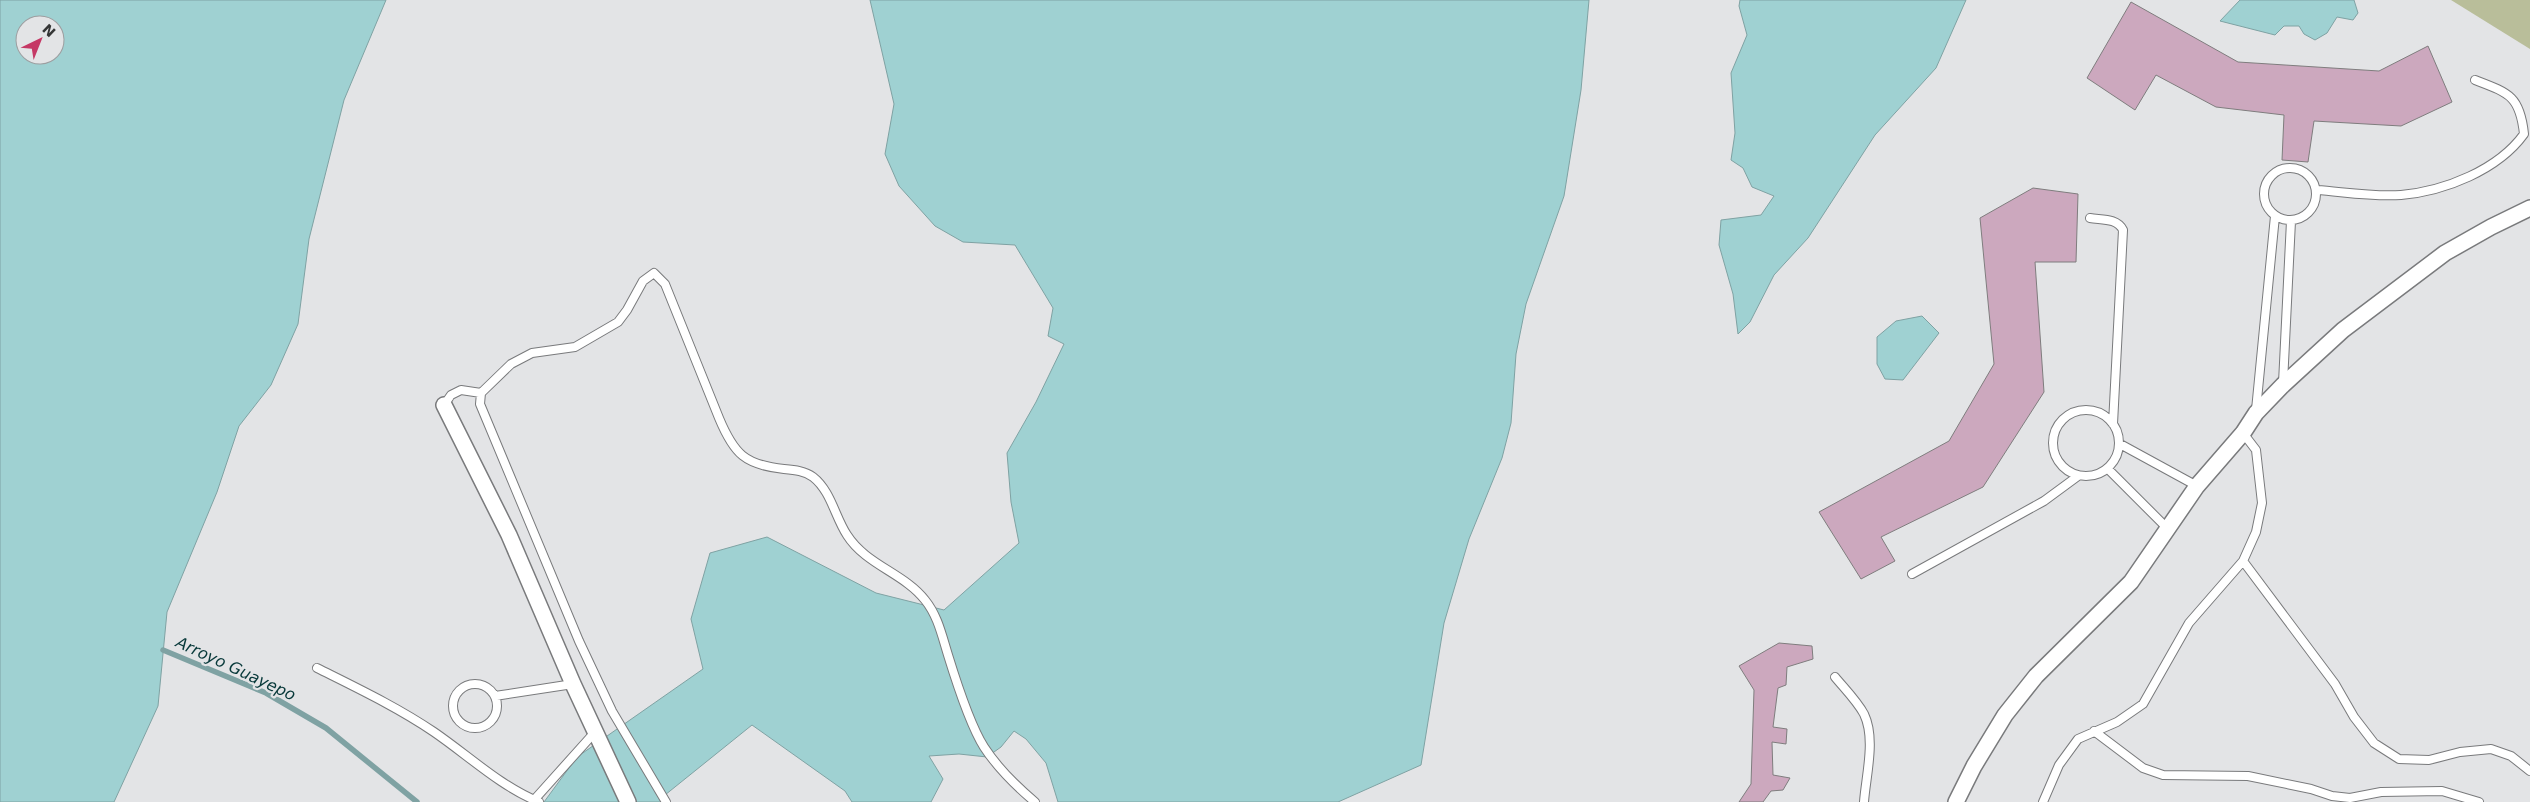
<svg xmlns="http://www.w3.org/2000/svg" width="2530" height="802" font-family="'DejaVu Sans',sans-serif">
<rect width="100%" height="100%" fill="#e3e4e6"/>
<path fill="#b9be9a" d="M2451,0H2530V49Z"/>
<path fill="#9fd1d2" stroke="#7fa2a3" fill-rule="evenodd" d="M0,0H386L344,100L309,239L298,324L271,385L239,426L217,492L167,612L158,706L114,802H0ZM25,25H55V55H25Z
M870,0H1589L1581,90L1564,196L1526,304L1516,354L1511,423L1502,458L1469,539L1444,623L1421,765L1338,802H1058L1046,763L1026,739L1014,731L1001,747L987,757L959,754L929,756L943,779L931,802H852L845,791L752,725L665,795L663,802H544L577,757L703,669L691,619L710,553L767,537L876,593L944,610L1019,543L1011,502L1007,453L1036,402L1064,344L1048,336L1053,308L1015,245L963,242L935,226L899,186L885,154L894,104Z
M1740,0H1966L1936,68L1875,135L1808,238L1774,275L1750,322L1738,334L1733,294L1719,245L1721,220L1761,215L1774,196L1752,187L1743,168L1731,160L1735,133L1731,73L1747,35L1739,6Z
M2240,0H2354L2358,13L2353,20L2337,17L2327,33L2315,40L2304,34L2299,26H2284L2275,35L2220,21Z
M1922,316L1939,333L1903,380L1885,379L1877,364V337L1896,321Z"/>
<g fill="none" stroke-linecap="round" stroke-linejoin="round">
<path stroke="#7fa2a3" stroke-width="5.5" d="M163,650L266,693L326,728L417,802"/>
</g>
<path fill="#cca8be" stroke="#7f7d7e" d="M2131,2L2238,62L2379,71L2428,46L2452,102L2401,126L2314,121L2308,162L2282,160L2284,115L2216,107L2156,75L2135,110L2087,78Z
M2033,188L2078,194L2076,262H2035L2044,392L1983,487L1881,537L1895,561L1861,579L1819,512L1949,441L1994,364L1980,218Z
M1779,643L1812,646L1813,659L1787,667L1786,685L1778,688L1773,727L1787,729L1786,744L1772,742L1773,775L1790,778L1783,790L1771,791L1763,802H1739L1751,784L1754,690L1739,666Z"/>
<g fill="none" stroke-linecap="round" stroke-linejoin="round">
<defs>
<path id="service" d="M2264 194a26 26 0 1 1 52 0a26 26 0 1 1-52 0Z
M2317,190C2344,192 2373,197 2401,195C2445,191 2498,170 2524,134C2520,96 2509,93 2475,80
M2090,218C2102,220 2117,218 2123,230L2113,424
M2283,383L2291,221
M444,405L451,395L461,390L481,393
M2053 443a33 33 0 1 1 66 0a33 33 0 1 1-66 0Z
M2256,410L2275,216
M2120,444L2197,486
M2108,469L2168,529
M2243,561L2335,684L2354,717L2374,743L2399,759L2429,760L2460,752L2491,749L2511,756L2530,771
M1912,574L2044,501L2078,476
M317,668C357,688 397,707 434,732C469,756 500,786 539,802
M1835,677C1844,688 1857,701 1864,714C1876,739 1866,775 1864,802
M453 706a22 22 0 1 1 44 0a22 22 0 1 1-44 0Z
M495,696L573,684
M2094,731L2143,768L2163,775L2248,776L2311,789L2332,796L2350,798L2381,792L2442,791L2479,802
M534,800L595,732
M666,802L612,711L579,641L480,404L481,393L511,364L532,353L575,347L618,322L627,310L643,281L654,273L665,284L719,418C734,454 745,465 784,469C795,470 805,471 813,477C831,491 835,517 847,535C866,565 904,573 925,600C938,616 942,636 948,655C956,681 970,725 984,747C997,767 1016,786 1035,802
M2043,802L2059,765L2078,739L2117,722L2143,704L2189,623L2243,561L2256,532L2262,503L2256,450L2243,433"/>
<path id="minor" d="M444,405L509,535L573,684L628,802
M1956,802L1974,766L2005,715L2036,676L2131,582L2197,486L2243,433L2256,413L2283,385L2343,330L2445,253L2491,227L2530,208"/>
</defs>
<use href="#service" stroke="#797a7c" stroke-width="10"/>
<use href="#minor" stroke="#797a7c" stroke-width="18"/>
<use href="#service" stroke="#fff" stroke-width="8"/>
<use href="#minor" stroke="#fff" stroke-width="15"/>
</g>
<g text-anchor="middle" stroke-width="4.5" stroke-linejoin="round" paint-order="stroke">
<g font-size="16" font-style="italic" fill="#08393a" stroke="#e3e4e6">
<text transform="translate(236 668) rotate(25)" y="6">Arroyo Guayepo</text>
</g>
</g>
<g transform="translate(40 40) rotate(43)"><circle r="24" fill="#e3e4e6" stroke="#9d9ea0"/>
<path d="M0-4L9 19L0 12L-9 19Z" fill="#c53865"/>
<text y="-8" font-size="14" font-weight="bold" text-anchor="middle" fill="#353636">N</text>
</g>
</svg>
